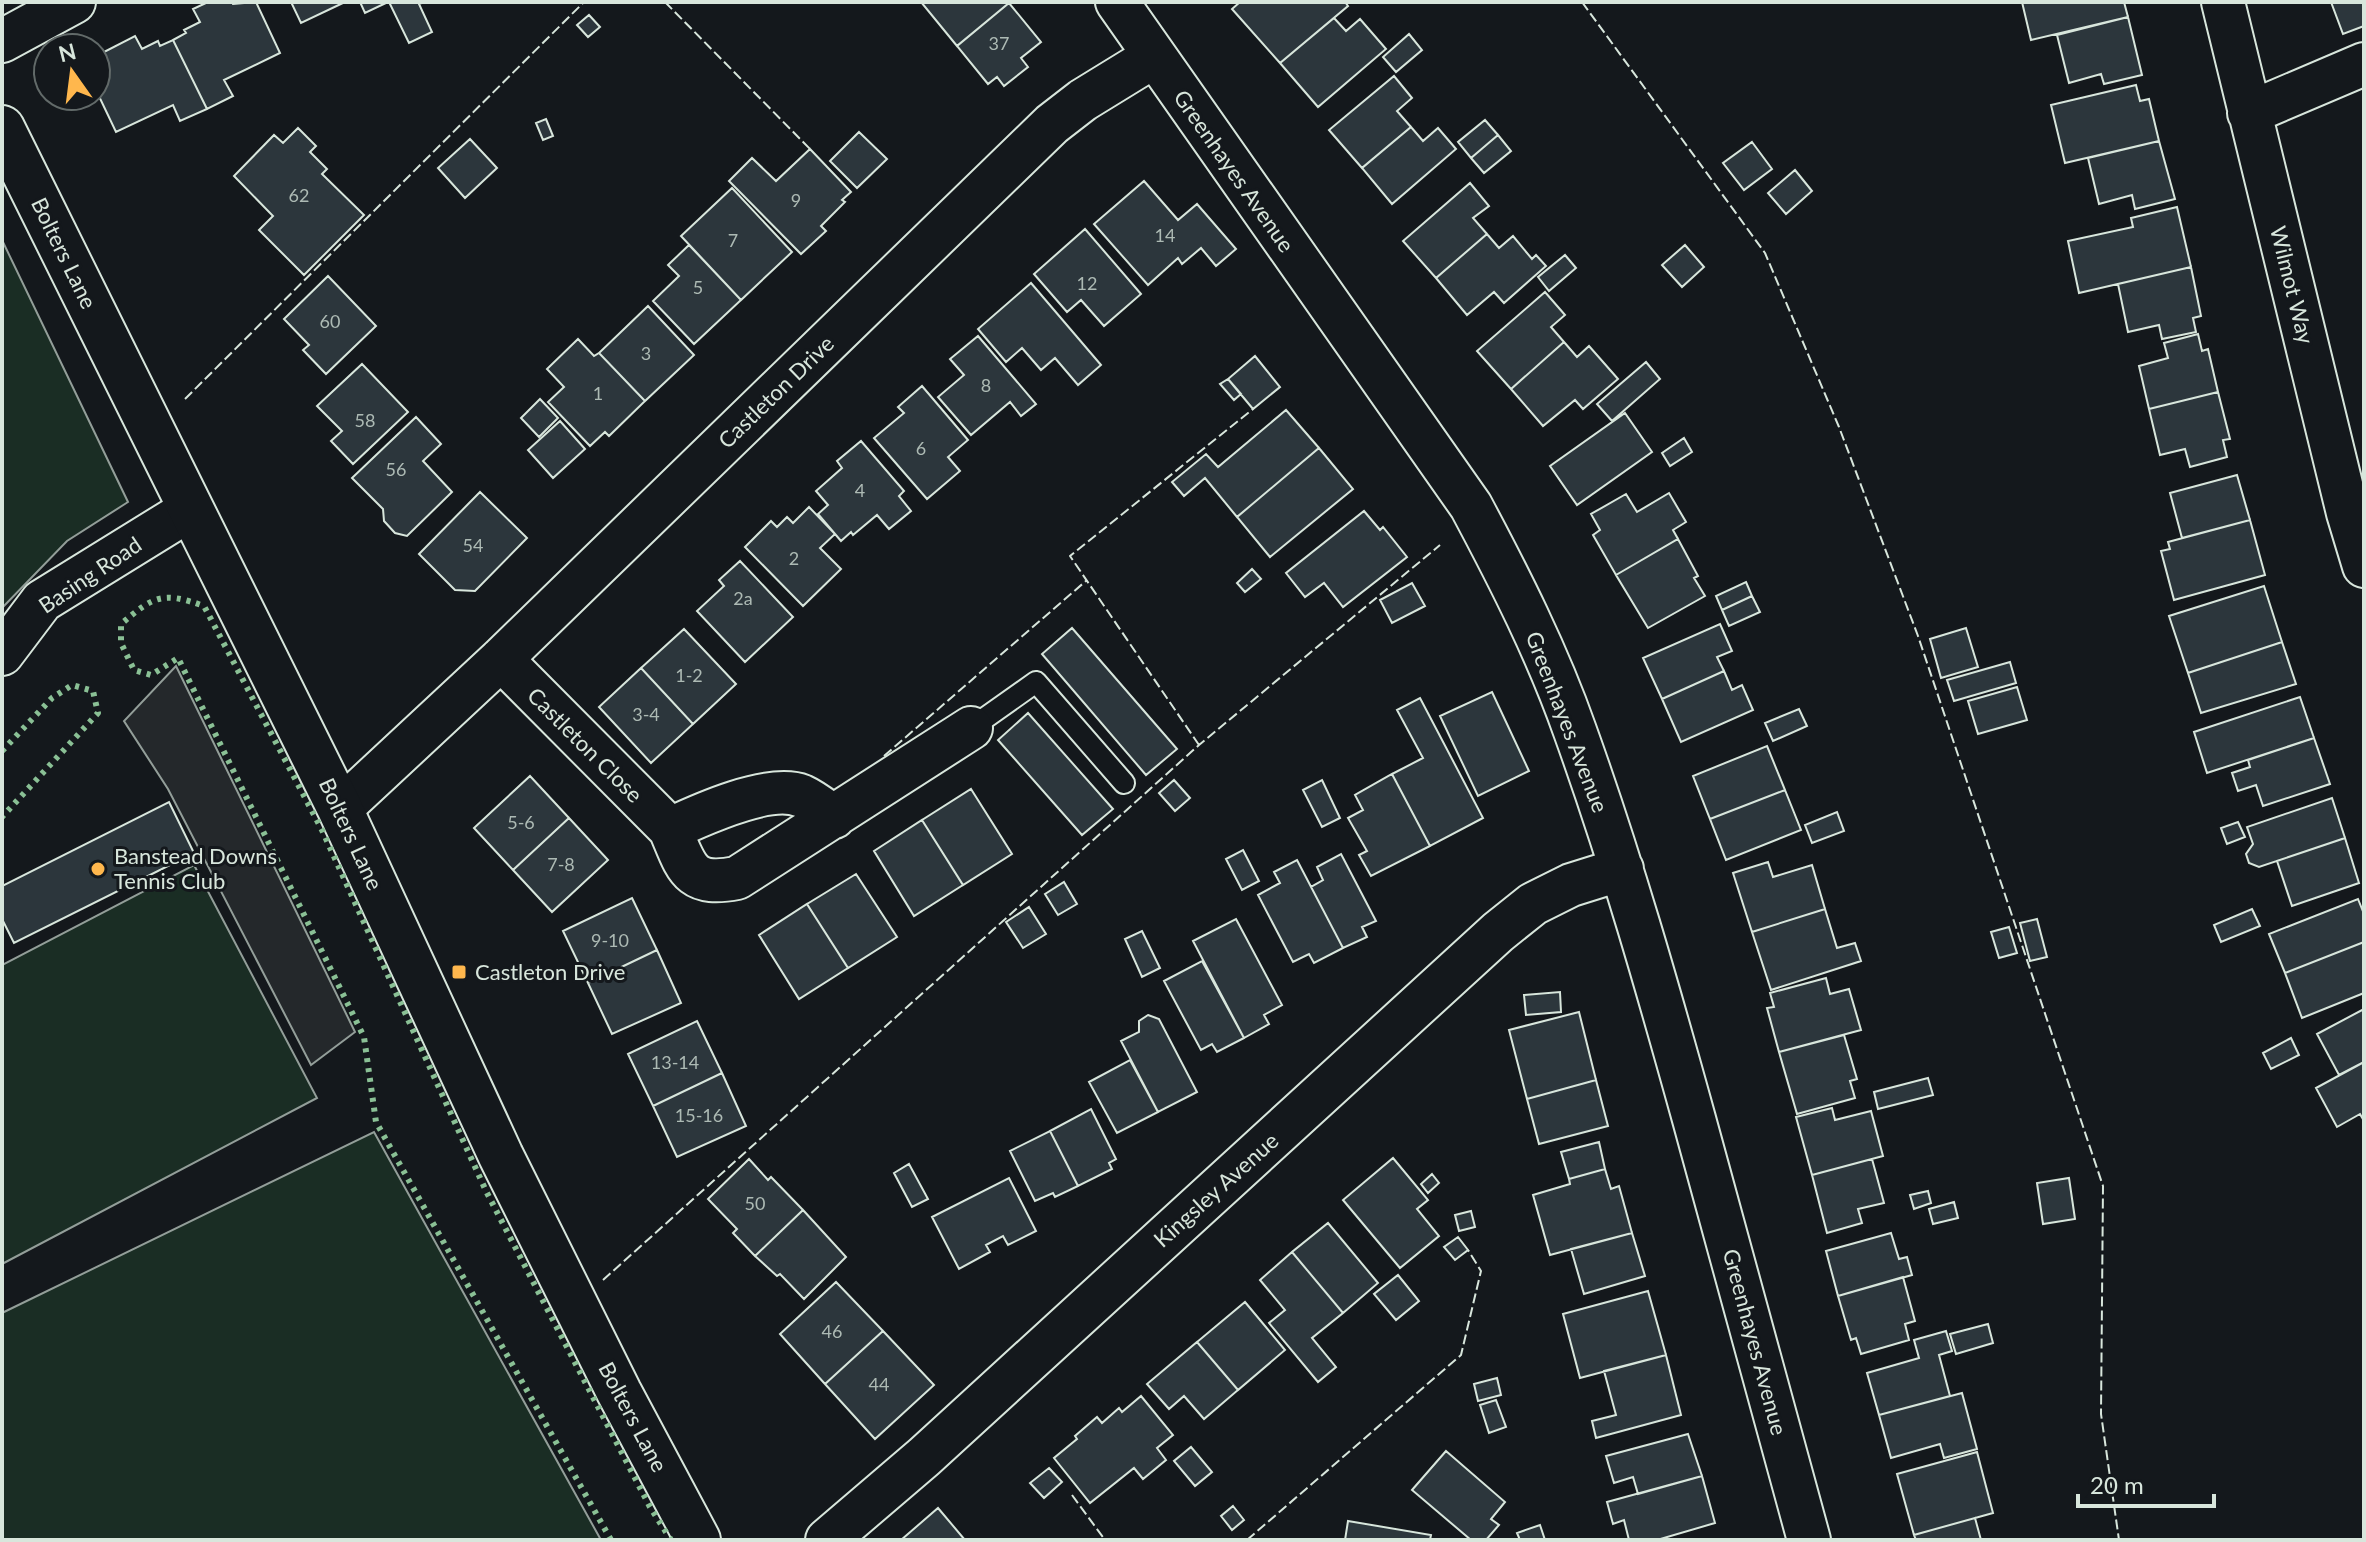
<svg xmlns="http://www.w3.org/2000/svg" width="2366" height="1542" font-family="Lato,sans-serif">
<rect width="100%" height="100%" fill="#14181c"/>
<path fill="#1a2d24" stroke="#939e99" stroke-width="2" d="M2,240L128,502L67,541L2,608Z
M194,865L317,1098L2,1264V965Z
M374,1132L601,1540H2V1313Z"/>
<path fill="#24282b" stroke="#939e99" stroke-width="2" d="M176,666L355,1032L311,1065L168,789L124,721Z"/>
<path fill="#2c363c" stroke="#d8e6dc" stroke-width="2" d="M208,2H232L233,4L256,2L280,53L224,80L233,96L207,109L173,40L186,33L184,30L200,22L193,9Z
M291,2H345L301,23Z
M360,2H388L365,13Z
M389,2H424L419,4L432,32L409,43Z
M921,2H1008L1009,3L957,46Z
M1240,2H1345L1348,6L1280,63L1232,9Z
M2022,2H2124L2128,17L2031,40Z
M2331,2H2364V26L2343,34Z
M1009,3L1041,42L1021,58L1028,67L1004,86L997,77L988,84L957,46Z
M589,15L600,27L588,37L577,25Z
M2128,17L2142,75L2104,84L2101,74L2069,83L2057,35Z
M1334,18L1346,31L1360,19L1386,49L1318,107L1280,63Z
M1409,34L1422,50L1396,72L1383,57Z
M135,36L142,49L158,41L160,46L173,40L207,109L180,121L173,105L116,132L96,90V70L107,65L102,53Z
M1394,76L1412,98L1397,111L1411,127L1362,168L1329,130Z
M2136,85L2140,101L2149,99L2159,141L2065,163L2051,105Z
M546,119L553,136L543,140L536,123Z
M1485,120L1498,135L1471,158L1458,142Z
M1411,127L1423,141L1438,128L1456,149L1392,204L1362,168Z
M298,128L316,146L310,152L327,169L322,174L364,215L304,275L259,230L273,216L234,176L274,135L283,143Z
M859,132L887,159L857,188L830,161Z
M1498,135L1511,151L1484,173L1471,158Z
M470,139L497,168L465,198L438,168Z
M2159,141L2175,199L2135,209L2132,195L2099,204L2088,158Z
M1752,142L1772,169L1744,190L1723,163Z
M810,149L851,192L842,200L845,202L821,226L826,231L801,254L729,181L752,158L776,181Z
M1795,170L1812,191L1786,214L1768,193Z
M1144,181L1178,220L1197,204L1236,249L1216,266L1201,248L1182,264L1178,258L1148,285L1094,224Z
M1470,183L1489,206L1473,218L1487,234L1436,278L1403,241Z
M732,188L792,252L741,300L681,236Z
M2177,207L2191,267L2079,293L2068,241L2133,227L2131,218Z
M1085,229L1141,294L1104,326L1081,300L1067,312L1034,274Z
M1487,234L1499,248L1513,236L1532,259L1536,255L1546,266L1504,303L1494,292L1467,315L1436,278Z
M689,245L741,300L694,344L653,301L679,276L668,265Z
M1685,245L1704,267L1682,287L1662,265Z
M1565,255L1576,268L1549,291L1538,277Z
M2191,267L2201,316L2193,318L2196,332L2162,339L2159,325L2128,332L2118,284Z
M328,276L376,326L326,374L303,350L309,345L284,319Z
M1031,283L1101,365L1078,385L1055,358L1041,370L1022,348L1006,362L978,329Z
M1545,292L1565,315L1551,327L1564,342L1511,389L1477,351Z
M648,306L694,355L645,401L599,353Z
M2198,334L2202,351L2208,349L2218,392L2149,409L2139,366L2168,358L2164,343Z
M978,336L1036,404L1021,416L1010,402L971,435L938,397L964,375L950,359Z
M578,339L594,356L599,353L645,401L609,436L605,432L590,446L548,402L564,387L547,369Z
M1564,342L1577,357L1589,346L1618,379L1583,409L1575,400L1543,426L1511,389Z
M1255,356L1280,387L1253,409L1228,379Z
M1646,362L1660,379L1612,421L1597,404Z
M362,364L408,412L353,464L331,441L342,431L317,406Z
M1228,379L1241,394L1234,400L1220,384Z
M922,386L968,440L948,457L960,471L927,499L874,438L904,413L898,407Z
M2218,392L2230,439L2223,440L2227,457L2190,467L2185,449L2160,455L2149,409Z
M540,399L558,418L539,437L521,418Z
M1286,410L1319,448L1237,517L1205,478L1184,496L1172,482L1206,454L1218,467Z
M1625,413L1652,452L1577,505L1550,466Z
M416,417L441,444L423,461L452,492L407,536L395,533L384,521L383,509L352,478Z
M560,421L585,449L553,478L528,450Z
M1684,438L1692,452L1670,466L1662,453Z
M861,441L904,491L899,496L911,511L889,529L877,515L853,535L851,532L841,541L818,514L828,505L816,491L842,468L837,461Z
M1319,448L1353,489L1270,557L1237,517Z
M2237,475L2250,520L2182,538L2170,493Z
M480,492L527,538L475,591L455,590L419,554Z
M1669,493L1686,522L1673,530L1678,539L1616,575L1593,535L1600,530L1591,514L1626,494L1637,512Z
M809,507L835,534L820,548L841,569L803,606L745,547L771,521L777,527L787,517L793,523Z
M1364,511L1380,530L1383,527L1407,557L1343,607L1324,583L1305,597L1286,573Z
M2250,520L2265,575L2174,600L2161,551L2170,549L2168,542Z
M1678,539L1698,576L1694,578L1705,596L1648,628L1616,575Z
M740,561L793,617L745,662L697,611L724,586L719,580Z
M1252,569L1261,579L1245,592L1237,583Z
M1746,582L1752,596L1722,610L1716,596Z
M1412,583L1425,606L1392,623L1380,600Z
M2264,586L2282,642L2188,673L2169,616Z
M1752,596L1760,612L1729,626L1722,610Z
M1720,624L1732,651L1717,657L1724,671L1662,699L1643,658Z
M1072,628L1177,749L1146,775L1042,654Z
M1966,628L1978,667L1941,678L1930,639Z
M684,629L736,684L693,724L641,668Z
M2282,642L2296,684L2201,713L2188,673Z
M2010,662L2016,683L1954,701L1947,680Z
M641,668L693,724L651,763L599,707Z
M1724,671L1732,690L1742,685L1753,710L1681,742L1662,699Z
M2017,687L2027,720L1978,734L1968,701Z
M1492,692L1529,771L1478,796L1440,716Z
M2300,697L2314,738L2207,773L2194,732Z
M1420,698L1483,818L1430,846L1392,774L1423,758L1397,710Z
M1799,709L1807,726L1773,741L1765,723Z
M1028,713L1113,809L1082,835L998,740Z
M2314,738L2330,784L2263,806L2256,785L2238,791L2232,773L2250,767L2248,760Z
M1767,746L1785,790L1710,819L1693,776Z
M1392,774L1430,846L1371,876L1359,855L1367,851L1348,818L1363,810L1355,795Z
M530,776L569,818L513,870L474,828Z
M1174,780L1190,798L1175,811L1159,793Z
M1322,780L1340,818L1322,827L1303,790Z
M971,789L1012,854L963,885L922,820Z
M1785,790L1801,830L1726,860L1710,819Z
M2332,798L2345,838L2259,867L2249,863L2246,854L2253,844L2247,827Z
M169,802L194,853L14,943L2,919V886Z
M1837,812L1844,831L1812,843L1805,825Z
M569,818L608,860L552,912L513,870Z
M922,820L963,885L914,916L874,851Z
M2238,822L2245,837L2227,844L2221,828Z
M2345,838L2359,883L2292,906L2277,861Z
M1243,850L1259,881L1242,890L1226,859Z
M1341,854L1376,921L1362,927L1367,937L1343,948L1311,887L1323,880L1317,867Z
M1297,860L1343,948L1314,963L1309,954L1293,962L1258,895L1280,883L1274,872Z
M1768,862L1773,877L1812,865L1825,909L1752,932L1733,873Z
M856,874L897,937L848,968L807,904Z
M1064,882L1077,904L1058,915L1045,894Z
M632,898L657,950L588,983L563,931Z
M2358,899L2364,914V942L2285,973L2269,934Z
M807,904L848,968L799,999L759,935Z
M1029,907L1046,934L1023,948L1006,922Z
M1825,909L1837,948L1855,943L1861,961L1771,990L1752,932Z
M2252,909L2260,926L2221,942L2214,925Z
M1236,919L1282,1005L1264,1015L1269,1024L1244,1038L1193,941Z
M2037,919L2047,957L2030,961L2020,923Z
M2009,927L2017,953L1999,958L1991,932Z
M1142,931L1160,968L1142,977L1125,939Z
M2364,942V993L2302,1018L2285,973Z
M657,950L681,1003L612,1034L588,983Z
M1202,961L1244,1038L1217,1052L1212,1044L1201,1050L1164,981Z
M1826,978L1830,994L1849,989L1861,1030L1779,1052L1767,1008L1774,1007L1770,993Z
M1560,992L1561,1012L1526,1015L1524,995Z
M2364,1009V1062L2339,1075L2317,1034Z
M1579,1012L1596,1080L1527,1099L1509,1030Z
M1148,1015L1159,1019L1197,1092L1158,1112L1121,1041L1139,1032V1021Z
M697,1021L722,1073L653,1106L628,1054Z
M1844,1035L1857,1079L1850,1081L1855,1098L1797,1114L1779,1052Z
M2291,1038L2299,1055L2271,1069L2263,1053Z
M1130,1060L1158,1112L1117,1133L1089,1082Z
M2364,1062V1121L2360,1114L2337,1127L2316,1088Z
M722,1073L746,1126L677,1157L653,1106Z
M1928,1078L1933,1095L1878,1109L1874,1092Z
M1596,1080L1608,1126L1539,1144L1527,1099Z
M1832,1108L1835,1120L1871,1111L1883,1156L1812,1175L1796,1117Z
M1091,1109L1116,1159L1109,1163L1112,1169L1078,1186L1050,1131Z
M1050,1131L1078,1186L1055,1197L1053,1193L1035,1201L1010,1151Z
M1599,1142L1605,1169L1569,1179L1561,1152Z
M1393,1158L1428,1200L1417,1209L1439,1236L1400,1268L1343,1200Z
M749,1159L768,1180L771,1177L803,1210L755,1256L733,1233L737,1229L708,1199Z
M1872,1159L1884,1203L1858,1209L1862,1223L1827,1233L1812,1175Z
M909,1164L928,1199L912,1207L894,1173Z
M1605,1169L1611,1189L1619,1186L1632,1233L1550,1255L1533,1195L1570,1184L1569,1179Z
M1432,1174L1439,1183L1428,1193L1421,1184Z
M1009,1178L1036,1231L1008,1245L1003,1236L986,1245L990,1252L959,1269L932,1217Z
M2069,1178L2075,1219L2043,1224L2037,1183Z
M1928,1191L1931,1203L1914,1209L1910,1195Z
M1954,1202L1958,1218L1933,1224L1929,1209Z
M803,1210L846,1257L804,1299L780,1274L777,1276L755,1256Z
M1471,1211L1475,1227L1459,1231L1455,1215Z
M1328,1223L1378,1283L1343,1313L1292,1252Z
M1632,1233L1645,1276L1584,1294L1571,1249Z
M1891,1233L1899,1259L1907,1257L1912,1275L1838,1296L1826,1251Z
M1458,1237L1468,1250L1455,1260L1444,1247Z
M1292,1252L1343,1313L1312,1338L1336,1367L1318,1382L1269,1323L1285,1310L1260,1280Z
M1398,1275L1419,1301L1396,1320L1374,1294Z
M1903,1277L1915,1321L1905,1324L1909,1340L1861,1354L1856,1338L1851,1340L1838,1296Z
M836,1282L883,1331L825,1384L780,1334Z
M1648,1291L1666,1355L1580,1378L1563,1314Z
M1245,1302L1285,1350L1238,1390L1197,1342Z
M1988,1324L1993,1343L1956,1354L1950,1334Z
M883,1331L934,1385L875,1439L825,1384Z
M1946,1331L1952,1351L1939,1355L1950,1396L1879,1415L1867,1373L1919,1358L1914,1340Z
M1197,1342L1238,1390L1204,1419L1184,1396L1169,1409L1147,1384Z
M1666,1355L1681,1415L1596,1438L1592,1421L1616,1415L1604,1371Z
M1497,1378L1501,1395L1478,1401L1474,1384Z
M1962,1393L1977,1449L1944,1458L1940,1444L1891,1458L1879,1415Z
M1141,1396L1173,1435L1157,1448L1166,1460L1143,1479L1134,1468L1090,1503L1054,1458L1077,1439L1075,1436L1097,1417L1102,1423L1119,1408L1122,1412Z
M1496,1400L1506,1427L1489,1433L1480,1405Z
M1688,1434L1702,1476L1638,1494L1633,1477L1614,1483L1606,1456Z
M1191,1447L1212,1472L1195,1486L1174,1461Z
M1446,1451L1505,1502L1491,1519L1499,1525L1486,1540H1471L1412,1490Z
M1977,1452L1993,1513L1914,1535L1897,1474Z
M1049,1468L1062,1482L1044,1498L1030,1483Z
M1702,1476L1715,1523L1657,1540H1629L1624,1520L1613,1524L1607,1502Z
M1233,1506L1244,1520L1232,1530L1221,1516Z
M938,1508L965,1540H901Z
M1975,1518L1981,1540H1916L1914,1535Z
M1348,1521L1431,1535L1430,1540H1345Z
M1540,1525L1545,1540H1520L1517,1533Z"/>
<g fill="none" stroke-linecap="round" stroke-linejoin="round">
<defs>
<path id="lane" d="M971,728L1036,682L1124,783"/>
<path id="street" d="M1117,2L1471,506C1510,579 1548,654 1575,731C1621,859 1658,989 1694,1119C1732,1260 1771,1400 1809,1540
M2223,2L2348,513L2364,566
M2,41L74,2
M2249,113L2364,64
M2,654L42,601L191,509
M501,659L670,829C687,869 689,887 737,878L971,728
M340,809L501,659L1052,124L1083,100L1153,57
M670,829C700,815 770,783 802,796C813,801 824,810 834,817
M827,1540L924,1457L1498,932L1533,904L1571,885L1622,869"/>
<path id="secondary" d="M2,128L340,809L501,1156L619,1392L698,1540"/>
</defs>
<use href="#lane" stroke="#d8e6dc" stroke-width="24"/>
<use href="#street" stroke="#d8e6dc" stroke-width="46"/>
<use href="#secondary" stroke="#d8e6dc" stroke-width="48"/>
<use href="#lane" stroke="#14181c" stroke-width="20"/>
<use href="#street" stroke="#14181c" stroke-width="42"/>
<use href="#secondary" stroke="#14181c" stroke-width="44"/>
<path stroke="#8ac095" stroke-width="6" stroke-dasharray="4 6" stroke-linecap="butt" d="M2,751L52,698L72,685L93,691L98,713L2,817
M611,1540L376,1122L364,1037L178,658L151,675L134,670L121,643V624C154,596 162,591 204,606L322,830L486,1191L650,1507L671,1540"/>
<path stroke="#d8e6dc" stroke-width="2" stroke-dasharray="10 4" stroke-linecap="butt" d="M665,2L810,149
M1582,2L1765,253L1839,427L1918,636L2103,1186L2101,1414L2119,1540
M185,399L584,2
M1199,745L1070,556L1253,409
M884,756L1087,580
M603,1280L1199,745L1440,545
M1072,1495L1105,1540
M1247,1540L1461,1355L1481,1271L1468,1250"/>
</g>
<g fill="#ffb74d" stroke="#14181c" stroke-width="3">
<circle cx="98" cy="869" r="8"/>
<rect x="451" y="964" width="16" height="16" rx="4"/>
</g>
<g text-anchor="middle" stroke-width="6" stroke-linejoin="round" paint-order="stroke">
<g font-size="18" fill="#adbab4">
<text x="999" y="50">37</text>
<text x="299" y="202">62</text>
<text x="796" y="207">9</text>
<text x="1165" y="242">14</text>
<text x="733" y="247">7</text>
<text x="1087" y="290">12</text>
<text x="698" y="294">5</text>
<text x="330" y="328">60</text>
<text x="646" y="360">3</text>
<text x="986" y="392">8</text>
<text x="598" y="400">1</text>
<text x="365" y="427">58</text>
<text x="921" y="455">6</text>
<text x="396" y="476">56</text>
<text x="860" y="497">4</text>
<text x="473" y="552">54</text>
<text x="794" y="565">2</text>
<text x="743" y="605">2a</text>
<text x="689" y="682">1-2</text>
<text x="646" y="721">3-4</text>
<text x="521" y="829">5-6</text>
<text x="561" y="871">7-8</text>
<text x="610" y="947">9-10</text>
<text x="675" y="1069">13-14</text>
<text x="699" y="1122">15-16</text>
<text x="755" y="1210">50</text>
<text x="832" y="1338">46</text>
<text x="879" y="1391">44</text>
</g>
<g font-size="22" fill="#d8e6dc" stroke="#14181c">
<text transform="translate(1234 171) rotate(55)" y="8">Greenhayes Avenue</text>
<text transform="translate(64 253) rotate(64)" y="8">Bolters Lane</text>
<text transform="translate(2292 285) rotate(76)" y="8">Wilmot Way</text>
<text transform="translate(776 392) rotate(-44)" y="8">Castleton Drive</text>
<text transform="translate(90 575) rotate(-34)" y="8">Basing Road</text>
<text transform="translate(1567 722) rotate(69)" y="8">Greenhayes Avenue</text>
<text transform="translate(585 745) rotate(45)" y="8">Castleton Close</text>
<text transform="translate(351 834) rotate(65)" y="8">Bolters Lane</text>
<text transform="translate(1216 1190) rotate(-42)" y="8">Kingsley Avenue</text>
<text transform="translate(1755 1342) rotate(75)" y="8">Greenhayes Avenue</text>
<text transform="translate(633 1417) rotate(62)" y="8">Bolters Lane</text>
</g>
<g font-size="22" fill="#d8e6dc" stroke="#14181c" text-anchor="start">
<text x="114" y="864">Banstead Downs<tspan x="114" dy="25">Tennis Club</tspan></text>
<text x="475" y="980">Castleton Drive</text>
</g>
</g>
<rect width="2366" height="1542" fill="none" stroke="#d8e6dc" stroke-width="8"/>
<g transform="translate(72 72) rotate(346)"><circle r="38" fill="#14181c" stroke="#626a69" stroke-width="2"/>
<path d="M0-6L14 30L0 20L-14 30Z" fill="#ffb74d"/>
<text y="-12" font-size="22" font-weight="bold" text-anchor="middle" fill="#d8e6dc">N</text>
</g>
<path d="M2078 1494v12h136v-12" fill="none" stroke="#d8e6dc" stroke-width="4"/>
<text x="2090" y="1494" font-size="24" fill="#d8e6dc" stroke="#14181c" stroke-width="6" paint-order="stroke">20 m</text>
</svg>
